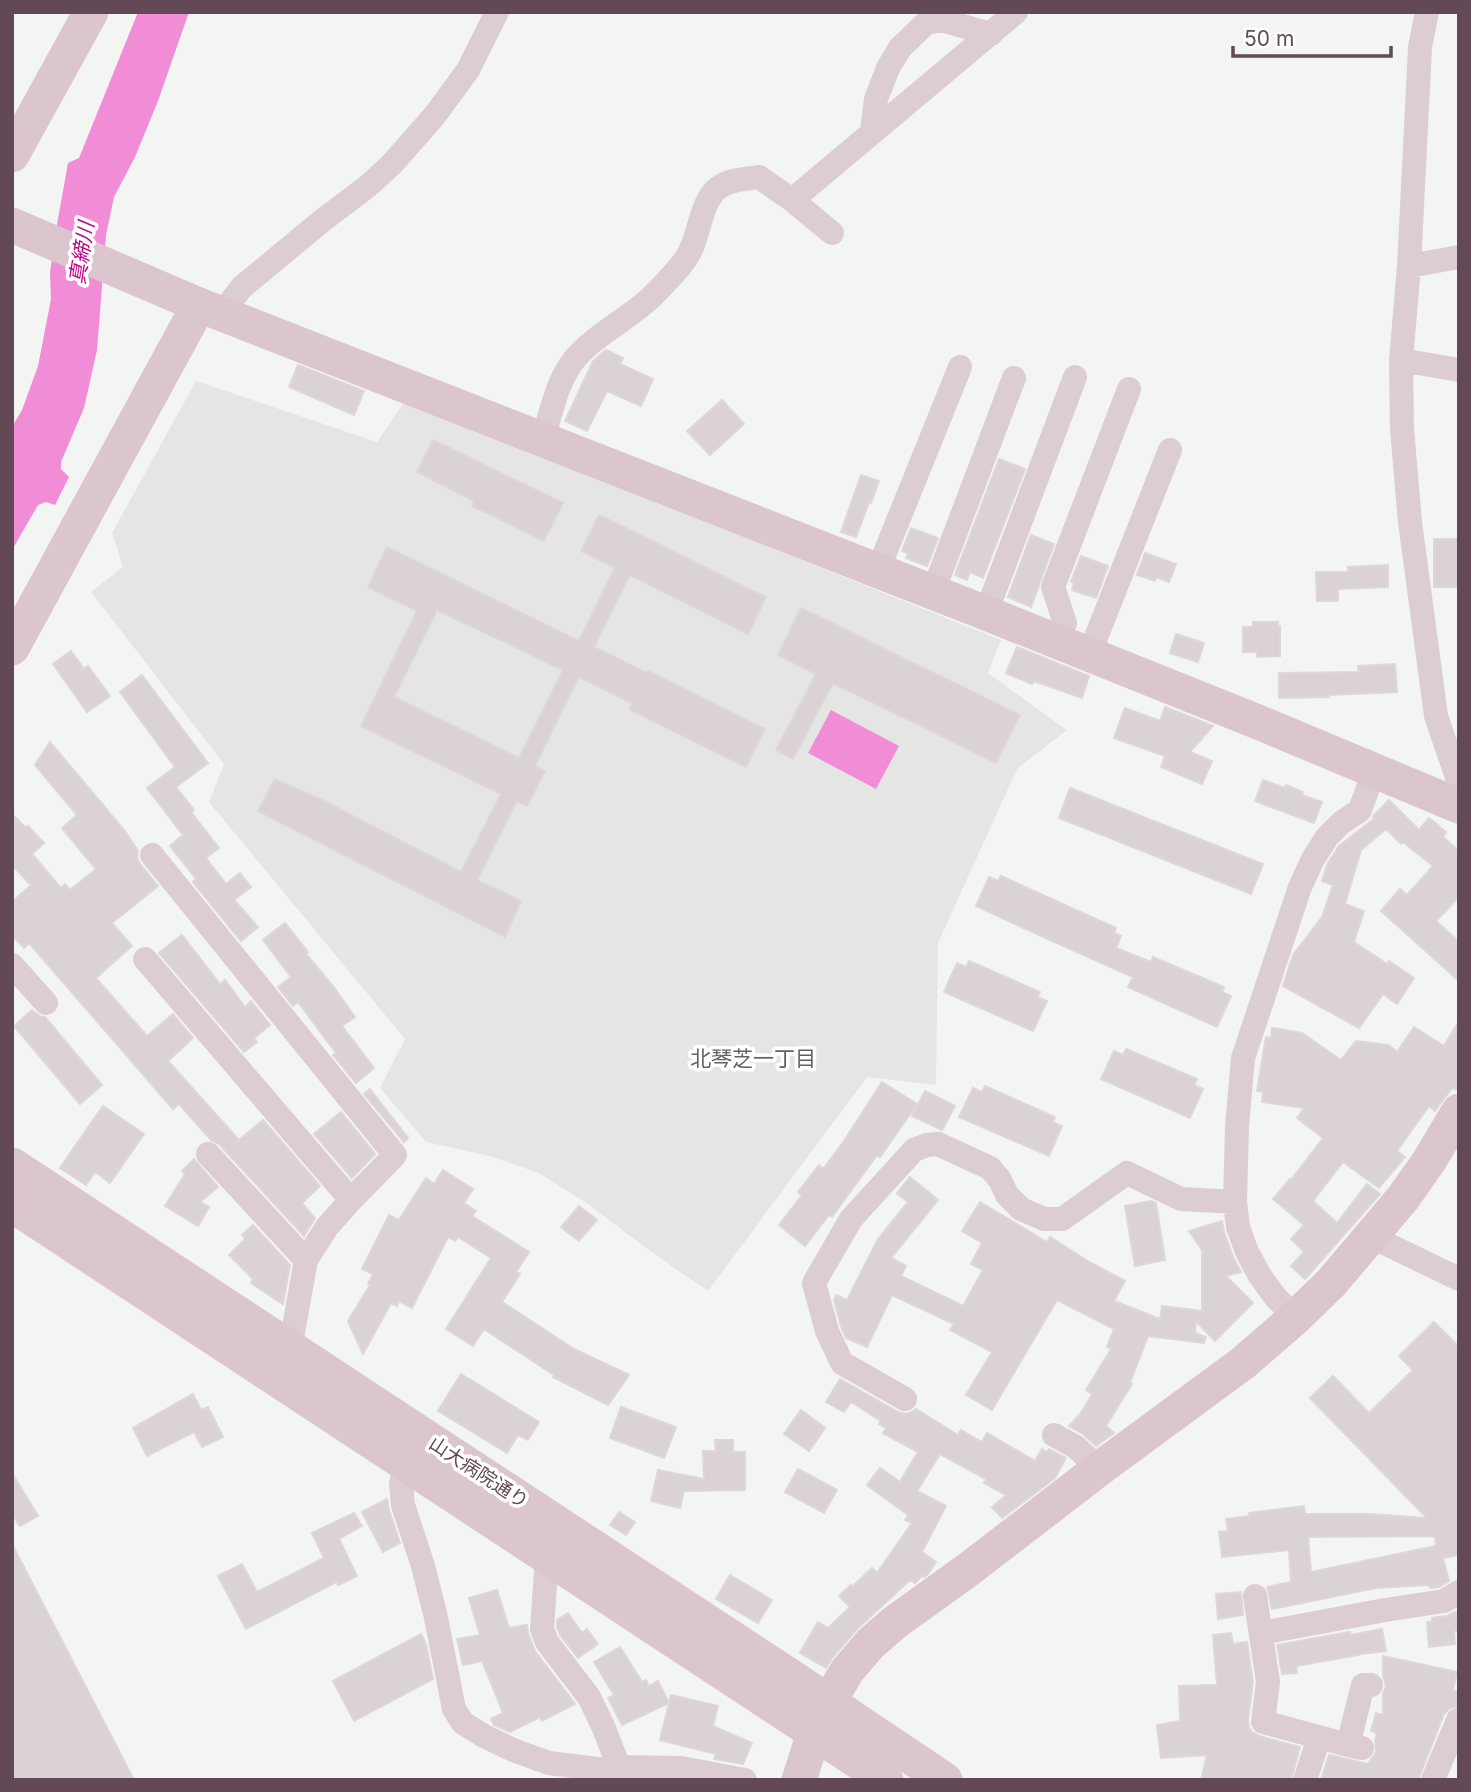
<svg xmlns="http://www.w3.org/2000/svg" width="1471" height="1792" font-family="Inter,'Noto Sans JP',sans-serif">
<rect width="100%" height="100%" fill="#f3f5f3"/>
<path fill="#e5e6e4" d="M196,381L377,442L405,401L1001,640L988,673L1067,730L1017,769L938,943L936,1085L867,1077L708,1291L646,1248L588,1204L539,1173L490,1156L426,1142L380,1088L405,1039L209,802L224,764L91,592L123,567L112,533Z"/>
<path fill="#f18dd7" d="M138,12H189L158,101L135,157L114,197L106,235L97,350L84,408L61,462V469L69,477L55,505L46,502L38,505L12,550V427L22,410L38,366L51,299L50,273L56,230L68,163L79,158Z
M831,710L899,746L876,789L808,753Z"/>
<path fill="#dad2d5" stroke="#ded7d8" stroke-width="2" fill-rule="evenodd" d="M606,350L623,358L620,364L653,379L641,406L607,391L587,431L565,421L593,361Z
M298,365L364,391L354,415L289,387Z
M722,400L744,424L710,455L687,431Z
M433,440L563,503L544,541L472,506L474,501L417,472Z
M999,459L1025,469L983,578L970,572L967,580L955,575Z
M861,475L879,481L871,503L869,502L856,537L841,532Z
M599,515L766,597L748,634L630,575L594,647L647,673L648,671L765,729L746,767L629,709L632,703L579,677L535,766L545,771L527,806L517,801L477,880L521,901L505,937L258,811L275,779L324,801L461,872L501,794L361,726L417,611L368,587L387,547L579,641L615,568L581,551ZM437,610L563,670L519,758L394,697Z
M911,528L938,538L927,566L906,558L908,553L902,551Z
M1031,535L1054,544L1031,607L1008,597Z
M1434,539H1459V587H1434Z
M1145,553L1176,564L1169,582L1156,577L1155,581L1137,575Z
M1081,556L1108,566L1096,598L1072,590L1074,583L1071,582Z
M1388,565V587L1338,589V601H1317L1316,572H1348V567Z
M801,608L1020,715L996,763L833,683L793,759L776,750L816,674L778,655Z
M1253,622H1278V626H1280V656L1257,657V652H1243V627H1253Z
M1176,634L1204,643L1198,662L1170,653Z
M1017,647L1089,676L1082,698L1034,681L1032,684L1006,673Z
M71,651L84,669L88,666L110,696L87,712L53,664Z
M1395,664L1397,692L1328,695L1329,697L1279,698V673L1359,672L1358,666Z
M142,675L208,763L176,787L194,810L191,812L219,848L206,858L226,884L240,873L251,887L234,900L258,927L241,941L193,882L196,879L170,846L183,835L147,788L175,767L120,692Z
M1165,707L1213,726L1190,752L1212,761L1202,784L1161,767L1165,756L1114,738L1125,708L1160,721Z
M50,742L125,831L138,851L137,858L140,864L158,886L112,923L132,946L96,978L147,1036L173,1014L193,1038L168,1061L239,1140L263,1120L320,1186L302,1203L315,1218L304,1236L219,1144L211,1140L179,1104L173,1109L29,943L24,948L12,935V902L31,885L12,865V814L26,828L28,826L44,843L32,854L61,888L65,884L70,890L96,869L62,828L77,815L35,765Z
M1263,780L1285,788L1286,785L1303,792L1302,795L1322,802L1314,823L1255,801Z
M1070,788L1263,864L1251,894L1059,818Z
M1389,800L1419,830L1429,818L1446,832L1443,837L1459,851V897L1436,921L1459,942V981L1381,911L1400,889L1407,895L1433,866L1403,842L1401,844L1386,829L1361,850L1345,904L1364,911L1354,942L1387,964L1389,961L1414,978L1397,1004L1383,994L1359,1028L1283,986L1293,955L1322,917L1333,885L1322,881L1328,863L1339,846L1375,818L1373,816Z
M1001,876L1116,928L1114,933L1121,936L1116,948L1151,962L1153,957L1224,987L1222,992L1231,996L1217,1027L1128,987L1133,977L1039,935L976,906L989,877L998,881Z
M285,923L308,952L306,954L333,986L355,1017L342,1026L374,1068L356,1083L333,1055L336,1053L298,1002L293,1006L278,987L291,977L263,940Z
M182,935L220,984L225,980L245,1007L251,1001L270,1025L254,1038L257,1042L244,1052L159,953Z
M969,961L1040,992L1037,997L1047,1001L1033,1031L944,992L957,963L966,967Z
M32,1010L41,1017H45L102,1085L80,1104L14,1026Z
M1459,1021V1091L1452,1088L1435,1111L1429,1106L1397,1151L1405,1157L1379,1188L1343,1162L1313,1201L1337,1223L1367,1184L1380,1194L1305,1279L1291,1266L1304,1252L1291,1239L1304,1225L1273,1199L1290,1179L1291,1180L1323,1138L1297,1118L1304,1108L1262,1102L1263,1092L1257,1091L1266,1037L1271,1038L1272,1028L1302,1033L1341,1060L1356,1041L1389,1045L1397,1052L1414,1027L1444,1046Z
M1126,1049L1197,1079L1194,1085L1203,1089L1190,1118L1101,1079L1114,1051L1123,1055Z
M882,1082L917,1104L880,1157L877,1155L832,1217L829,1215L805,1246L779,1225L802,1195L798,1192L819,1165L823,1169L844,1141Z
M985,1086L1055,1117L1053,1122L1062,1126L1049,1156L959,1117L973,1088L982,1092Z
M370,1089L408,1138L404,1142L364,1094Z
M925,1091L955,1106L942,1130L912,1116Z
M103,1106L144,1134L110,1183L95,1172L86,1185L60,1168Z
M341,1112L375,1154L352,1178L314,1134Z
M194,1159L218,1187L200,1202L209,1207L198,1226L165,1206L185,1174L182,1171Z
M443,1170L473,1189L464,1203L476,1211L472,1216L529,1252L516,1272L520,1274L502,1302L574,1349L629,1375L608,1405L553,1377L554,1375L484,1329L473,1346L446,1329L491,1258L458,1237L455,1241L448,1237L412,1308L399,1301L397,1306L391,1303L363,1354L348,1321L370,1285L368,1284L373,1274L362,1269L389,1215L399,1220L426,1178L434,1184Z
M910,1177L938,1200L891,1258L906,1266L901,1276L963,1306L983,1270L971,1264L982,1243L962,1231L980,1202L1047,1242L1050,1237L1091,1263L1125,1281L1114,1301L1160,1319L1162,1306L1202,1311V1250L1189,1231L1222,1221L1224,1232L1233,1257L1241,1272L1226,1276L1253,1303L1215,1341L1196,1321L1195,1333L1206,1337L1204,1343L1148,1336L1130,1383L1132,1384L1106,1426L1114,1433L1096,1446L1083,1434L1069,1426L1081,1413L1092,1394L1086,1390L1111,1349L1107,1347L1114,1329L1057,1300L992,1410L966,1395L992,1352L950,1330L954,1324L892,1295L867,1347L846,1338L841,1326L834,1300L836,1295L847,1300L878,1239L908,1202L897,1193Z
M1151,1201L1156,1203L1165,1260L1135,1266L1125,1206Z
M579,1206L597,1220L579,1241L561,1227Z
M253,1225L290,1265L283,1304L251,1283L253,1279L229,1255L245,1239L242,1235Z
M1434,1322L1459,1347V1555L1443,1558L1449,1581L1439,1587L1430,1588L1429,1585L1376,1588L1272,1609L1267,1587L1291,1582L1289,1550L1222,1557L1219,1532L1228,1531L1226,1519L1250,1516L1249,1513L1304,1506L1305,1514H1369L1427,1518L1310,1398L1333,1376L1369,1413L1413,1370L1399,1356ZM1435,1536L1436,1546L1311,1572L1308,1537Z
M461,1374L539,1422L528,1440L518,1435L507,1453L438,1411Z
M840,1379L898,1412L906,1414L912,1412L916,1409L958,1435L961,1430L982,1442L987,1433L1035,1461L1042,1449L1047,1452L1049,1449L1066,1458L1055,1478L1002,1518L992,1507L1006,1495L984,1483L986,1479L940,1454L917,1491L946,1506L922,1552L936,1562L928,1574L924,1577L922,1576L915,1583L910,1580L857,1629L832,1658L826,1668L800,1653L818,1622L828,1628L850,1607L839,1596L851,1585L852,1587L872,1568L877,1573L912,1523L905,1520L908,1515L867,1485L880,1468L900,1482L918,1452L883,1433L886,1428L879,1424L881,1421L851,1402L844,1412L826,1402Z
M193,1394L201,1410L208,1407L223,1437L202,1447L194,1432L147,1456L133,1428Z
M621,1407L676,1427L664,1458L610,1438Z
M801,1410L825,1428L809,1451L784,1434Z
M715,1440H733V1452H745V1490L684,1491L680,1508L651,1501L658,1470L704,1479L703,1451H716Z
M798,1469L837,1490L824,1513L785,1492Z
M12,1473L38,1516L20,1526L12,1514Z
M387,1499L389,1510L400,1543L383,1552L362,1512Z
M619,1512L635,1522L626,1535L610,1525Z
M354,1513L362,1526L339,1539L357,1576L338,1585L336,1582L246,1629L218,1576L242,1564L257,1592L324,1558L312,1533Z
M12,1544L134,1780H12Z
M730,1575L772,1600L758,1623L716,1599Z
M497,1590L509,1628L527,1625L528,1634L535,1651L575,1704L542,1721L540,1717L510,1732L494,1725L491,1719L503,1713L482,1661L463,1665L457,1639L480,1635L469,1598Z
M1241,1592L1243,1615L1218,1619L1216,1594Z
M1457,1611L1459,1630L1454,1631L1455,1644L1429,1647L1427,1622H1432V1618L1447,1616Z
M568,1613L582,1633L587,1629L598,1644L578,1658L560,1635L557,1627V1620Z
M1382,1629L1386,1651L1359,1654V1655L1296,1666L1297,1673L1282,1674L1277,1645L1350,1632L1351,1635Z
M1231,1633L1233,1644L1247,1642L1253,1682L1248,1720L1249,1728L1253,1733L1259,1736L1300,1747L1291,1780H1201L1207,1755L1161,1758L1157,1725L1180,1721L1179,1686L1217,1685L1213,1635Z
M421,1634L426,1644L433,1679L354,1721L333,1681Z
M620,1647L642,1682L646,1680L649,1686L658,1681L669,1703L622,1725L608,1698L614,1695L594,1662Z
M1383,1656L1457,1672L1453,1690L1459,1692V1706L1450,1708L1444,1714L1418,1780H1321L1329,1755L1368,1764L1376,1752L1375,1741L1377,1733L1371,1731L1376,1713L1383,1715V1694L1386,1686L1383,1676Z
M671,1695L718,1706L713,1726L752,1743L743,1764L714,1759L716,1754L660,1740Z"/>
<g fill="none" stroke-linecap="round" stroke-linejoin="round">
<path stroke="#dcccd4" stroke-width="24" d="M1427,12L1420,47L1409,266L1401,360L1402,429L1410,522L1436,716L1459,783
M872,131L876,99L888,68L900,48L926,23L941,20L991,34
M792,200L832,233
M1409,266L1459,257
M221,314L242,287L323,220L368,186L392,164L435,115L468,70L497,12
M1401,360L1459,370
M543,438C551,414 556,385 571,364C586,342 620,323 641,306C653,297 676,272 685,260C700,240 699,203 718,188C729,179 746,179 759,177L792,200L1016,12
M878,570L960,367
M933,592L1014,378
M986,613L1075,377
M1058,643L1065,623L1053,587L1129,389
M1089,655L1170,450
M152,855L395,1155L351,1200L327,1227L306,1260L290,1349
M145,959L351,1200
M12,965L46,1003
M208,1154L306,1260
M1370,1236L1459,1279
M1296,1317L1276,1298L1260,1276L1247,1252L1238,1227L1235,1202L1237,1126L1243,1058L1300,887L1313,859L1327,837L1341,823L1360,810L1374,771
M905,1399L842,1363L827,1331L814,1283L851,1219L914,1150L927,1145L938,1144L990,1168L1000,1180L1007,1195L1021,1209L1044,1219H1062L1127,1173L1181,1199L1235,1202
M1054,1435L1076,1447L1099,1469
M407,1463L401,1483L403,1505L423,1566L435,1613L454,1709L463,1723L484,1736L513,1750L549,1763L598,1769L619,1767L681,1768L745,1780
M547,1556L542,1629L547,1642L589,1697L603,1726L619,1767
M1255,1596L1268,1682L1263,1722L1348,1745
M1261,1633L1385,1610L1444,1601L1459,1592
M1362,1748L1348,1745L1363,1685H1371
M1305,1780L1319,1738
M1433,1780L1458,1720"/>
<path stroke="#dbc5cf" stroke-width="35" d="M12,155L91,12
M12,225L199,305L986,613L1258,722L1459,806
M12,648L199,305
M12,1165L793,1678L945,1780
M12,1205L886,1780
M799,1780L814,1733L828,1703L847,1671L870,1644L894,1623L969,1569L1099,1469L1243,1363L1296,1317L1331,1283L1403,1198L1429,1161L1459,1111"/>
</g>
<g text-anchor="middle" stroke-width="7" stroke-linejoin="round" paint-order="stroke">
<g font-size="19" fill="#624955" stroke="#fff">
<text transform="translate(479 1472) rotate(33)" y="7">山大病院通り</text>
</g>
<g font-size="21" font-style="italic" fill="#b8068a" stroke="#fff">
<text transform="translate(82 253) rotate(-81)" y="7">真締川</text>
</g>
<g font-size="21" fill="#685f62" stroke="#fff">
<text x="753" y="1066">北琴芝一丁目</text>
</g>
</g>
<rect width="1471" height="1792" fill="none" stroke="#624955" stroke-width="28"/>
<path d="M1233 46v10h158v-10" fill="none" stroke="#624955" stroke-width="3.5"/>
<text x="1244" y="46" font-size="21" fill="#624955" stroke="#ffffff" stroke-width="5" paint-order="stroke">50 m</text>
</svg>
